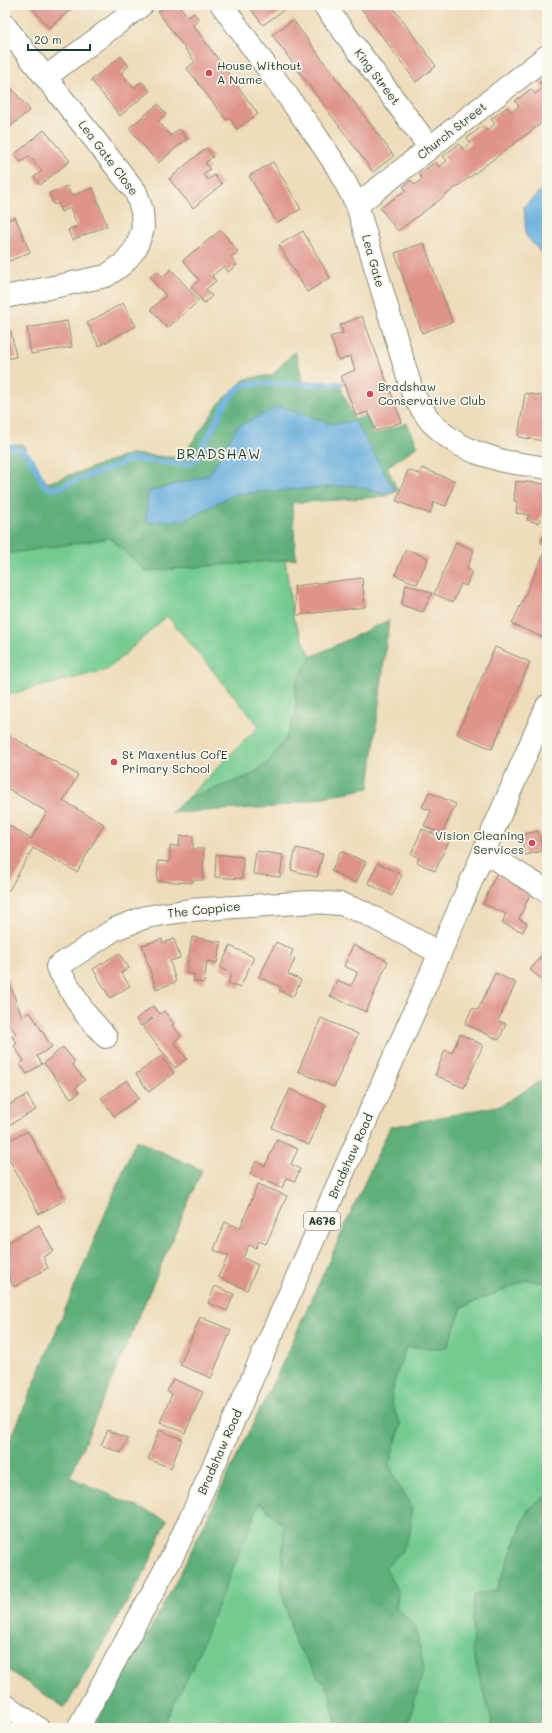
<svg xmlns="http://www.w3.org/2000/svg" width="552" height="1733" font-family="Mali,sans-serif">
<rect width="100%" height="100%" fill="#fbf7ec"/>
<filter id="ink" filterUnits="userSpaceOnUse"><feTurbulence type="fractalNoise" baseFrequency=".025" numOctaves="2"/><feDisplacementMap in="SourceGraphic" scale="8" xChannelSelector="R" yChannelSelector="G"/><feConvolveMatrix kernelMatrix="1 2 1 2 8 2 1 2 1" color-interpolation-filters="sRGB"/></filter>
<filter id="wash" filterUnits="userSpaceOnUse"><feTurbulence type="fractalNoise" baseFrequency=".012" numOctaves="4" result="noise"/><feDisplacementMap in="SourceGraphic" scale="16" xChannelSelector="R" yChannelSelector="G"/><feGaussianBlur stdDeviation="0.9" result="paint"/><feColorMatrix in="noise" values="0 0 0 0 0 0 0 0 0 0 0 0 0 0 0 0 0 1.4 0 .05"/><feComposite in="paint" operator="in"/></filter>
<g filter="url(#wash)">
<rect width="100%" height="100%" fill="#eedcba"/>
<path fill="#73cb90" stroke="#498462" d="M110,538L146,571L285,560L293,618L311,657C306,665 298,675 296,684C293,694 298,705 295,715C275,776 242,779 187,798L259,726L167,616L107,670L5,695V554Z
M527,1280L547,1283V1495L528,1510L472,1650L494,1728H407L424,1668L415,1626L396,1608L398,1593L385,1567L402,1552L412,1506L396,1481L389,1464L401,1425L391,1402L394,1382L406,1347L447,1348L462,1307Z
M259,1502L284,1527L281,1588L295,1643L330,1693L337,1728H162L193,1666Z"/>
<path fill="#5eaf7a" stroke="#3e7657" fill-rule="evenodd" d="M295,351L305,388H341L354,419L367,416L374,435L407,423L418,446L387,467L398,491L382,497L292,503L296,559L146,571L110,538L5,554V445L22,444L47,483L131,454L181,458L221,401L245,379L272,375ZM279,406L332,424L355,421L383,494L353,485L234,494L185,520L148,492L209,475Z
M389,620L369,788L275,807L171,813L187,798L250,776L268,763L285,740L296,713V684L311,657Z
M547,1077V1283L527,1280L462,1307L447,1348L406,1347L394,1382L391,1402L401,1425L389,1464L396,1481L412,1506L410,1533L402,1552L385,1567L398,1593L396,1608L415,1626L424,1668L407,1728H337L330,1693L295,1643L281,1588L284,1527L260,1502L193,1666L162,1728H92L135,1657L178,1578L282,1364L390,1127L502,1105Z
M136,1140L202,1170L70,1477L167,1520L146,1570L65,1708L5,1668V1453Z
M547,1495V1728H494L472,1650L474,1595L497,1590L528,1510Z"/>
<path fill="#65addc" stroke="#427588" d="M547,185V259L526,236L524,206Z
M279,406L332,424L355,421L395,491L383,494L353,485L234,494L185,520L146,522L148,492L209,475L237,427Z"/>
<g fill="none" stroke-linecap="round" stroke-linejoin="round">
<path stroke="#65addc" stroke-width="6" d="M546,337L547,336
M5,448C28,442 36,470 45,486L54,489L133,459L184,464L191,463L196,459L226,403L235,391L246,384H341"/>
</g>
<g id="blocks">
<path fill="#df9389" d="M30,5H76L49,28Z
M168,5H179L188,17L194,13L199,20L193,25L258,114L237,129L230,118L226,120L187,68L195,62L158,12Z
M248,5H288L289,6L263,25Z
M359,5H391L436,66L416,82Z
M293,20L394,156L373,172L272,35Z
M121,56L129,66L121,73L134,88L142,82L150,91L120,116L91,80Z
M547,77V119L398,231L380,208L406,190L403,187L411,180L415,185L422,179L419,174L435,162L439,167L447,161L443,156L459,144L463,149L471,143L467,138L483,126L487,131L495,124L491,119L507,107L511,112L519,106L515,101L531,89L535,94L543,88L539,83Z
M5,81L30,110L5,131Z
M158,104L166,114L158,121L171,136L179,129L187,139L158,163L129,128Z
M44,130L70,161L40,185L34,177L42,171L29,156L21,162L15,154Z
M206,148L213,157L205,163L210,169L203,174L208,180L214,175L222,184L193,208L169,179Z
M273,162L301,209L277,223L249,176Z
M67,186L71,196L93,188L107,226L72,240L68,230L78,226L70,208L61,212L58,203L54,205L49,193Z
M15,217L30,252L5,263V232L10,230L5,221Z
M221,230L238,252L231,257L237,265L228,272L224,266L212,276L216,281L206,289L212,296L204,303L191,287L199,280L183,260Z
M303,231L330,278L307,292L279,245Z
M424,243L452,322L422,333L395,253Z
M171,269L199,301L167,328L151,309L166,296L150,277L157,271L162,277Z
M123,303L136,326L99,346L87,323Z
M362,316L402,422L376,431L368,412L356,416L341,376L355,370L350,356L339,361L330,337L343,333L340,325Z
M67,321L72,347L31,354L27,328Z
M11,331L16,357L5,359V332Z
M525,393L547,397V435L545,441L518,437Z
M422,468L455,481L446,506L434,502L430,514L396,501L408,470L419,474Z
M516,481L547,484V504L538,523L527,520L529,515L516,513L517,501H514Z
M543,536L547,538V546L541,543Z
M456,542L474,550L467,569L472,571L466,586L461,584L453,602L434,594Z
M547,547V625L542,637L512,624Z
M406,549L428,558L417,584L395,575Z
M362,578L365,607L297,615L294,586Z
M406,584L432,593L423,612L401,605Z
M495,647L530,662L492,749L457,734Z
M5,733L78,775L63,801L104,824L77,872L33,848L9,890L5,888V823L31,839L47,812L5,787Z
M429,792L456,804L442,834L424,826L431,811L422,807Z
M422,829L449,841L435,871L417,862L419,858L411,854Z
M538,831L543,851L525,855L521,835Z
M180,836H193V849H204L203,880H192V883L157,881L158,861L170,862V846H179Z
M296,848L323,854L317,877L291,870Z
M256,851L283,855L280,877L253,874Z
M341,851L366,862L356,883L331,871Z
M216,854L243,857L242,879L215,877Z
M378,863L402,875L392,896L368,883Z
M496,874L532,890L519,919L527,923L523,932L502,923L506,914L483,904Z
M192,937L221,942L217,963L207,961L204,983L193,981L195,975L186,973Z
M162,939L163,943L174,939L180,958L170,961L176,982L156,989L142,945Z
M276,942L293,950L290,957L295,959L288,974L301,980L293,997L279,990L281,987L259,977Z
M353,945L388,961L366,1012L330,996L337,980L351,986L356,976L357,972L344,966Z
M230,946L254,957L240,988L228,983L232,974L220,968Z
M547,949V983L530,970Z
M119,953L129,968L121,973L130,986L110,998L93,969Z
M5,972L22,1017L30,1012L52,1047L37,1056L42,1064L27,1074L20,1064L24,1061L14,1046L17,1044L12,1036L16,1034L10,1025L5,1028Z
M495,973L516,983L498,1021L506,1024L499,1040L465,1024L472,1008L478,1010Z
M153,1006L160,1014L164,1011L174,1024L172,1025L181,1036L174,1042L187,1059L175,1068L143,1027L153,1019L152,1018L141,1026L136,1019Z
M321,1018L358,1034L334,1087L298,1071Z
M460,1034L483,1045L464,1088L435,1075L445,1050L452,1053Z
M63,1047L75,1062L72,1064L85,1080L75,1088L79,1093L71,1098L44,1063Z
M161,1056L174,1073L149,1092L136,1074Z
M127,1080L139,1098L114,1116L101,1098Z
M290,1089L326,1105L309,1145L272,1128Z
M27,1095L36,1110L5,1127V1107Z
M28,1131L65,1200L39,1214L5,1152V1142Z
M277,1140L298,1149L291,1164L300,1169L295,1181L286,1178L282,1188L250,1174L256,1161L265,1166Z
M258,1184L287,1196L266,1244L259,1241L256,1248L249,1245L243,1258L258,1265L247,1290L218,1277L228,1256L214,1250L225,1222L240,1228Z
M39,1225L54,1251L43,1257L48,1268L14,1287L5,1270V1244Z
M215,1286L234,1294L227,1311L208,1303Z
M200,1317L231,1330L211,1378L180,1365Z
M173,1379L203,1392L185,1433L160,1422L172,1394L167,1391Z
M108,1430L128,1439L121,1453L101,1445Z
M159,1430L182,1439L171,1468L148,1459Z"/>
</g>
</g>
<g filter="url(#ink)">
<use href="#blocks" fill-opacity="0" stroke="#868c77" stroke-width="1"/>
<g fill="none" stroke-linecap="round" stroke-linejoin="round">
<defs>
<path id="minor" d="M324,5L430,148
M5,26L136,192L142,211L143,229L136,248L123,264L106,276L5,297
M46,77L142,5
M357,205L547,56
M484,852L547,891
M106,1037L84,1012L57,967L115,929L146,917L190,910L312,902L341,904L365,913L440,953
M5,1705L38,1728"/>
<path id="secondary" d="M222,5L317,137L337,167L357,205L400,351L413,394L421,408L431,422L444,434L458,444L475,452L503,461L547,468"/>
<path id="primary" d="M78,1728L171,1559L191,1517L440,953L547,706"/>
</defs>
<use href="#minor" stroke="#868c77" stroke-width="24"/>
<use href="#secondary" stroke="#868c77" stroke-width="24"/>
<use href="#primary" stroke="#868c77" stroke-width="24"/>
<use href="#minor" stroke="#fff" stroke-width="22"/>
<use href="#secondary" stroke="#fff" stroke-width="22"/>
<use href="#primary" stroke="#fff" stroke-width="22"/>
</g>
</g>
<g fill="#d1495b" stroke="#fbf7ec" stroke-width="1.5">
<circle cx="209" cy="73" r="4"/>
<circle cx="370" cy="394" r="4"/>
<circle cx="114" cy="762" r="4"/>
<circle cx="532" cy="843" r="4"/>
</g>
<g text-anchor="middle" stroke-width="3.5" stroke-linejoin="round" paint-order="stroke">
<rect fill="#fbf7ec" stroke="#61756b" stroke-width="1" x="304" y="1212" width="36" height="18" rx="3"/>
<g font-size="11" font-weight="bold" fill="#1f3d34">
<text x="322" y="1225">A676</text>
</g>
<g font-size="12" fill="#1f3d34" stroke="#fbf7ec" text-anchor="start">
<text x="217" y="70">House Without<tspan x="217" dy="14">A Name</tspan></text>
<text x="378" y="391">Bradshaw<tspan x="378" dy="14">Conservative Club</tspan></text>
<text x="122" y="759">St Maxentius CofE<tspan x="122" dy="14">Primary School</tspan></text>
<text x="524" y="840" text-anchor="end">Vision Cleaning<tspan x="524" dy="14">Services</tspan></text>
</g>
<g font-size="12" fill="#1f3d34" stroke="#fbf7ec">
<text transform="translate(377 77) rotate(53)" y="4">King Street</text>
<text transform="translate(452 131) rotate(-38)" y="4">Church Street</text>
<text transform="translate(108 158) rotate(53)" y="4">Lea Gate Close</text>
<text transform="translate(373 261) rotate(74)" y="4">Lea Gate</text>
<text transform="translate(204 910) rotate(-6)" y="4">The Coppice</text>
<text transform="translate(351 1156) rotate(-66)" y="4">Bradshaw Road</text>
<text transform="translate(220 1452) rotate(-66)" y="4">Bradshaw Road</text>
</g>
<g font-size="14" letter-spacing="1" fill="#1f3d34" stroke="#fbf7ec">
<text x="219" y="459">BRADSHAW</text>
</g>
</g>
<rect width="552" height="1733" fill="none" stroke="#fbf7ec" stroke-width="20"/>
<path d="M28 44v6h62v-6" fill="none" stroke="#1f3d34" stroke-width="2"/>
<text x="34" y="44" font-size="12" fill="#1f3d34" stroke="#fbf7ec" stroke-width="3" paint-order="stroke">20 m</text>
</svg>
